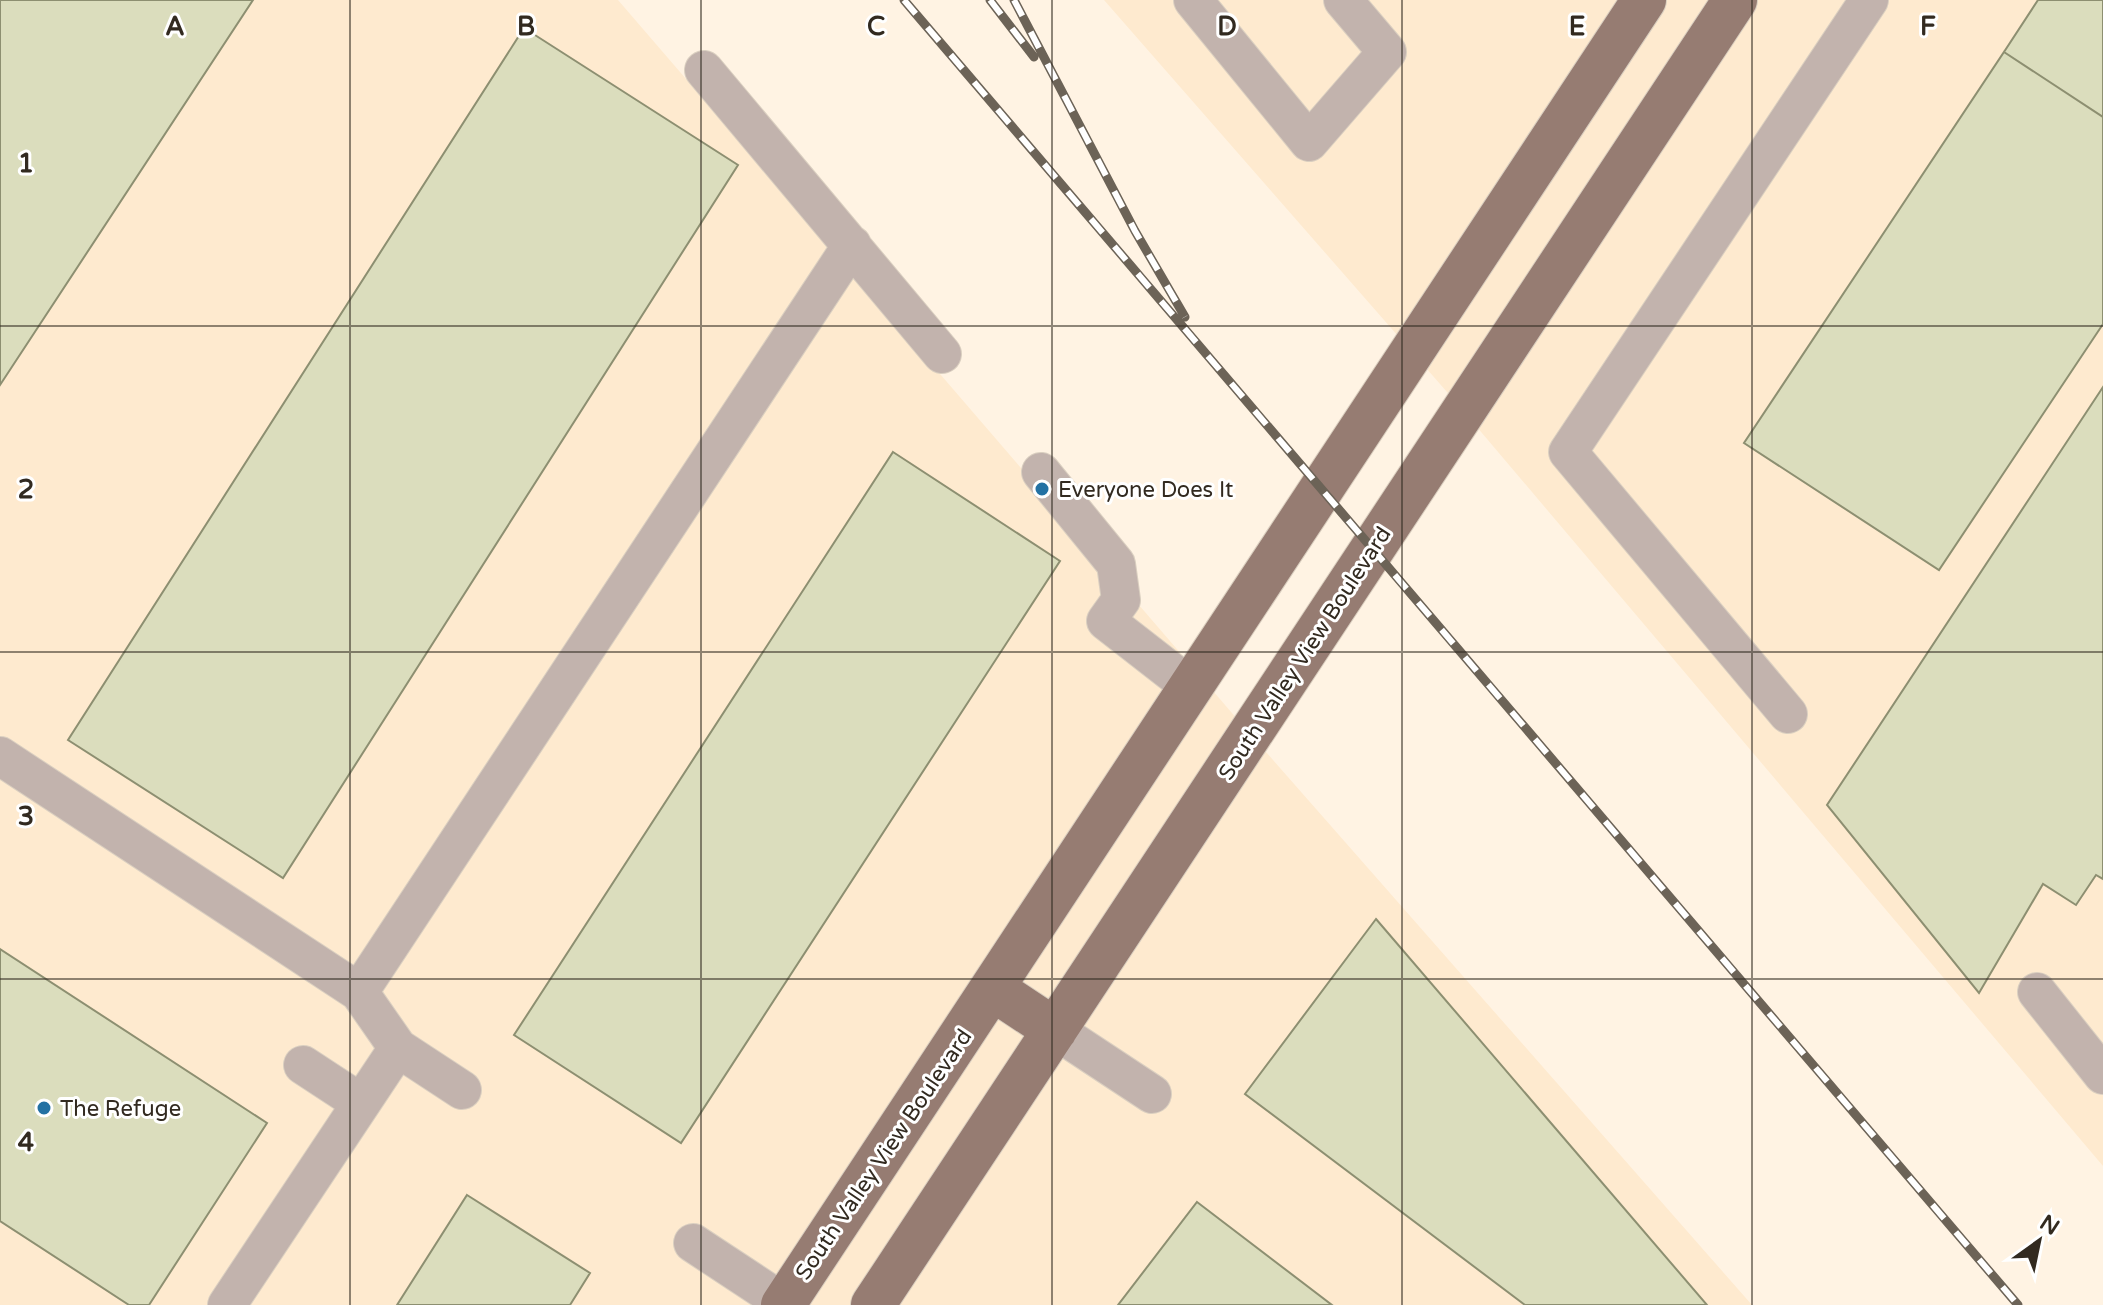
<svg xmlns="http://www.w3.org/2000/svg" width="2103" height="1305" font-family="'Varela Round',sans-serif">
<rect width="100%" height="100%" fill="#fff3e3"/>
<path fill="#feeacf" d="M0,0H618L1244,727L1752,1305H0Z
M1104,0H2103V1166L1454,400Z"/>
<path fill="#dbddbd" stroke="#8d8f71" stroke-width="2" d="M0,0H253L0,385Z
M2038,0H2103V117L2004,52Z
M524,28L738,165L283,878L68,740Z
M2004,52L2103,117V324L1939,570L1744,443Z
M2103,387V879L2096,875L2076,905L2043,884L1979,993L1827,805Z
M893,452L1060,561L681,1143L514,1035Z
M1376,919L1707,1305H1525L1245,1094Z
M0,949L267,1123L149,1305H129L0,1221Z
M467,1195L590,1273L570,1305H397Z
M1197,1202L1332,1305H1118Z"/>
<g fill="none" stroke-linecap="round" stroke-linejoin="round">
<defs>
<path id="minor" d="M1193,0L1309,142L1387,52L1343,0
M704,70L942,354
M1041,472L1116,564L1121,600L1106,621L1192,688
M1788,714L1568,452L1869,0
M0,756L359,992L398,1048
M359,992L852,245
M2037,992L2103,1075
M1055,1030L1152,1094
M303,1065L361,1103
M693,1243L784,1303
M227,1305L398,1048L462,1090"/>
<path id="major" d="M993,989L1055,1030
M783,1305L1644,0
M873,1305L1735,0"/>
</defs>
<use href="#minor" stroke="#dacfc0" stroke-width="40"/>
<use href="#major" stroke="#dacfc0" stroke-width="46"/>
<use href="#minor" stroke="#c2b3ad" stroke-width="38"/>
<use href="#major" stroke="#967c72" stroke-width="44"/>
<defs>
<path id="rail" d="M904,0L2018,1305
M990,0L1034,57
M1014,0L1135,231L1185,317"/>
</defs>
<use href="#rail" stroke="#6c6357" stroke-width="9"/>
<use href="#rail" stroke="#fff" stroke-width="6" stroke-dasharray="18" stroke-linecap="butt"/>
</g>
<path fill="none" stroke="#322a20" stroke-width="2" stroke-opacity="0.55" d="M350,0V1305M701,0V1305M1052,0V1305M1402,0V1305M1752,0V1305M0,326H2103M0,652H2103M0,979H2103"/>
<g fill="#2371a3" stroke="#fff" stroke-width="3">
<circle cx="1042" cy="489" r="8"/>
<circle cx="44" cy="1108" r="8"/>
</g>
<g text-anchor="middle" stroke-width="6" stroke-linejoin="round" paint-order="stroke">
<g font-size="22" fill="#322a20" stroke="#fff" text-anchor="start">
<text x="1058" y="497">Everyone Does It</text>
<text x="60" y="1116">The Refuge</text>
</g>
<g font-size="22" fill="#322a20" stroke="#fff">
<text transform="translate(1304 653) rotate(-57)" y="8">South Valley View Boulevard</text>
<text transform="translate(883 1154) rotate(-56)" y="8">South Valley View Boulevard</text>
</g>
</g>
<g font-size="26" text-anchor="middle" font-weight="bold" fill="#322a20" stroke="#fff" stroke-width="6" stroke-linejoin="round" paint-order="stroke">
<text x="175" y="35">A</text>
<text x="526" y="35">B</text>
<text x="876" y="35">C</text>
<text x="1227" y="35">D</text>
<text x="1577" y="35">E</text>
<text x="1928" y="35">F</text>
<text x="26" y="172">1</text>
<text x="26" y="498">2</text>
<text x="26" y="825">3</text>
<text x="26" y="1151">4</text>
</g>
<g transform="translate(2039 1241) rotate(33)" stroke="#ffffff" stroke-width="6" paint-order="stroke">
<path d="M0-6L14 30L0 20L-14 30Z" fill="#322a20"/>
<text y="-12" font-size="22" font-weight="bold" text-anchor="middle" fill="#322a20">N</text>
</g>
</svg>
